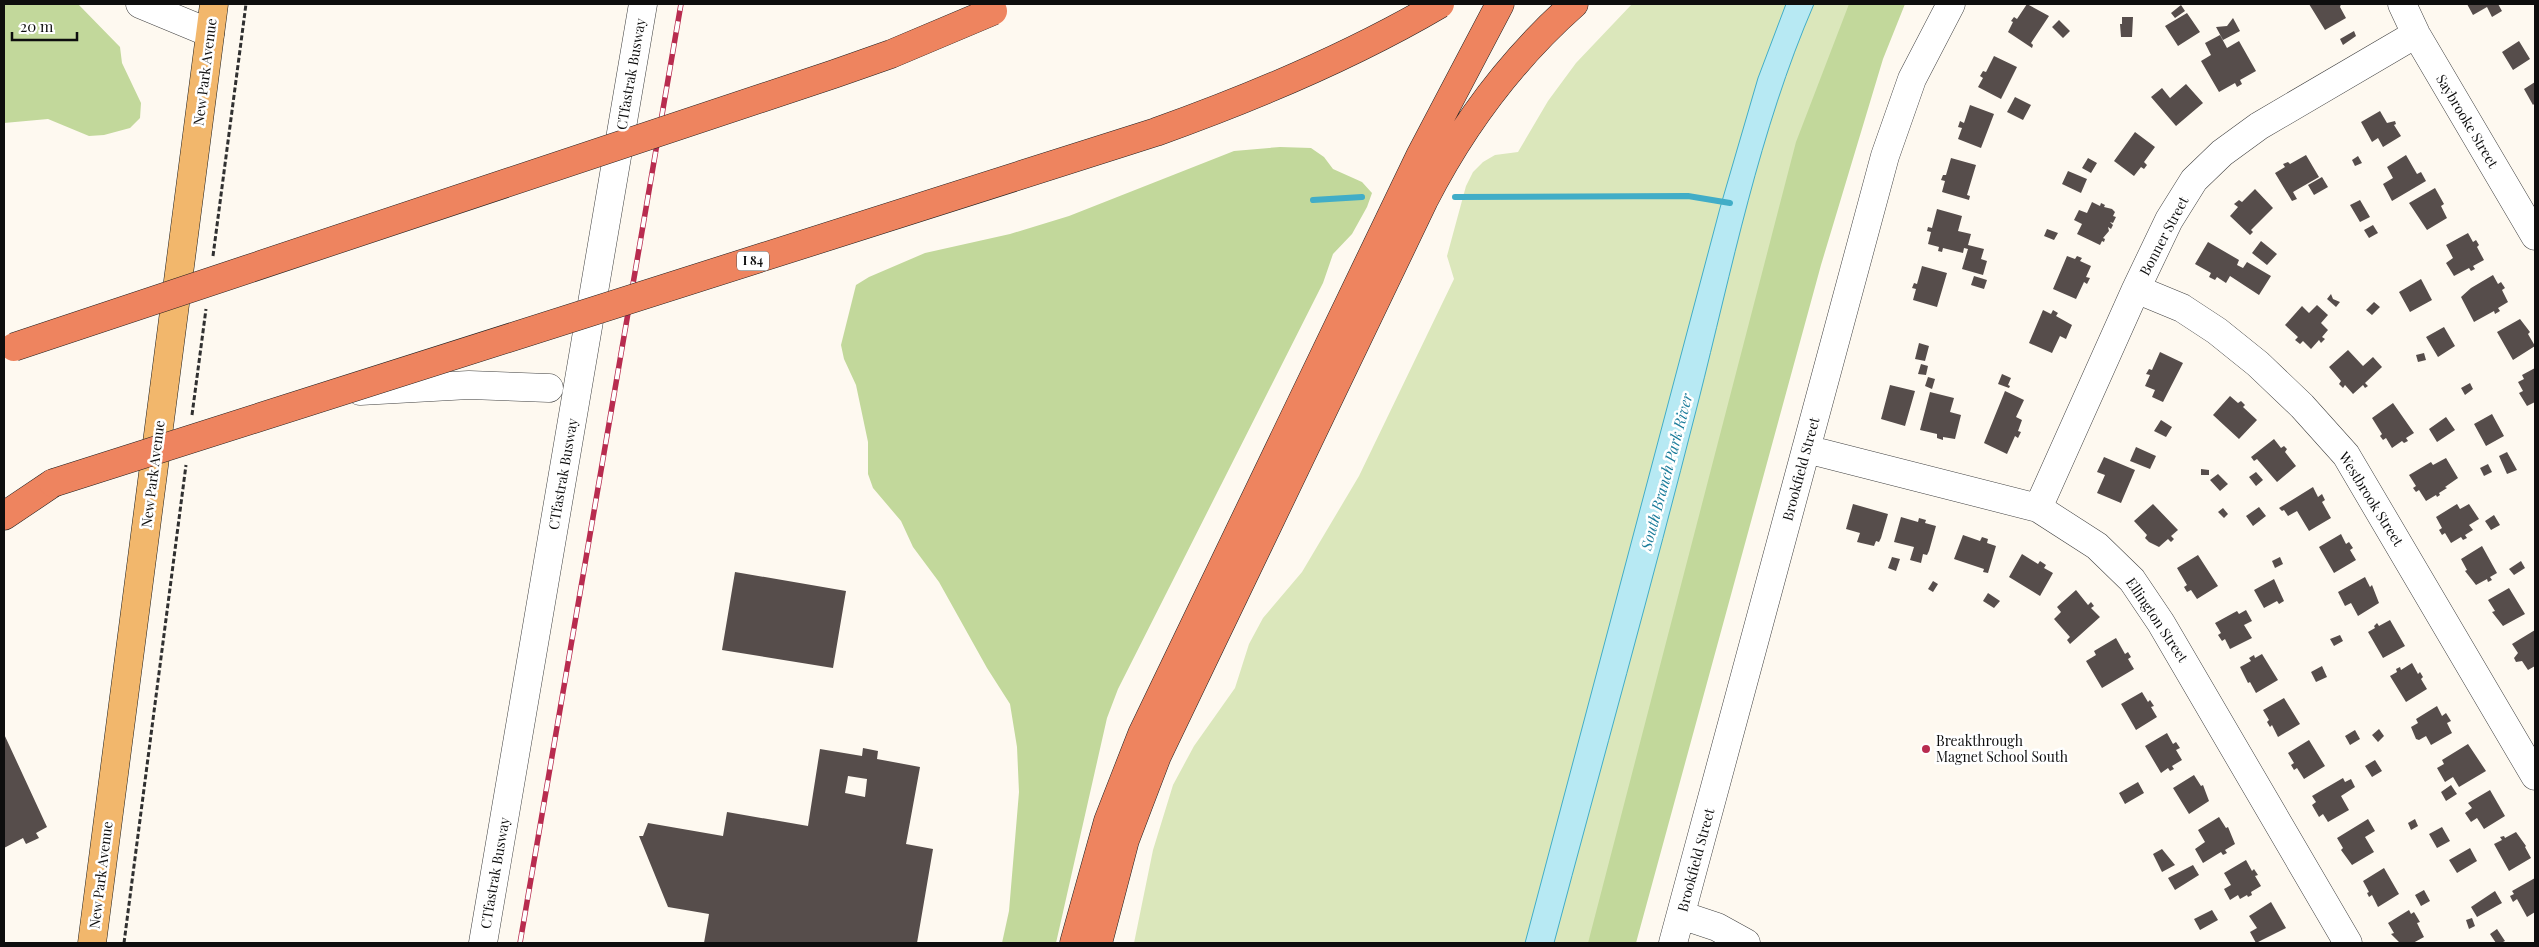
<svg xmlns="http://www.w3.org/2000/svg" width="2539" height="947" font-family="'Playfair Display',serif">
<rect width="100%" height="100%" fill="#fef9f0"/>
<path fill="#dbe7bb" d="M1632,4H1903L1872,66L1627,943H1134L1153,850L1173,785L1194,746L1235,688L1249,644L1263,618L1302,572L1359,476L1454,279L1447,256L1466,186L1473,172L1483,162L1495,155L1518,152L1548,101L1576,63Z"/>
<path fill="#c2d89b" d="M4,4H78L120,47L122,63L141,103L140,118L130,128L104,135L89,136L48,119L4,123Z
M1849,4H1905L1883,59L1821,265L1636,943H1588L1796,142Z
M1280,147L1311,148L1324,157L1333,169L1362,182L1372,193L1367,207L1352,234L1333,254L1323,283L1118,689L1107,718L1056,943H1002L1009,911L1019,792L1017,747L1010,704L987,668L939,582L913,547L901,521L873,488L868,474V442L856,385L844,359L841,345L856,285L869,277L925,253L1010,234L1069,216L1234,151Z"/>
<path fill="#b7e9f3" stroke="#41adc7" d="M1786,4H1814C1759,131 1732,269 1698,403C1652,584 1602,763 1554,943H1525L1720,208L1758,78Z"/>
<g fill="none" stroke-linecap="round" stroke-linejoin="round">
<path stroke="#41adc7" stroke-width="6" d="M1455,197L1688,196L1730,203
M1313,200L1362,197"/>
</g>
<path fill="#564d4b" fill-rule="evenodd" d="M2027,4L2049,16L2031,43L2033,45L2032,48L2008,32L2013,22L2011,21L2014,17L2017,19Z
M2309,4H2341L2340,7L2346,18L2325,30Z
M2467,4H2498L2502,11L2492,17L2487,7L2473,15Z
M2181,5L2185,11L2175,18L2171,13Z
M2187,13L2200,32L2178,46L2165,26Z
M2122,17H2133L2132,37H2121L2120,24H2122Z
M2233,18L2240,31L2223,40L2216,27L2227,26Z
M2059,20L2070,31L2063,38L2052,27Z
M2354,31L2356,36L2343,45L2340,39Z
M2220,35L2227,48L2239,41L2256,71L2240,80L2242,84L2237,87L2235,83L2219,92L2201,61L2211,55L2205,43Z
M2519,41L2530,59L2513,70L2502,52Z
M1994,56L2017,67L2001,99L1978,87L1983,78L1980,76L1983,71L1986,72Z
M2535,82V103L2533,105L2524,89Z
M2186,84L2203,103L2176,126L2151,97L2162,88L2170,98Z
M2015,97L2031,105L2023,120L2007,112Z
M1970,105L1994,114L1981,148L1958,139L1962,128L1958,127L1960,121L1964,123Z
M2380,111L2387,123L2395,121L2396,124L2394,125L2401,136L2383,147L2378,138L2372,142L2361,122Z
M2135,132L2155,147L2144,162L2147,165L2144,169L2141,167L2134,176L2114,161Z
M2306,155L2319,177L2293,192L2297,199L2292,201L2275,173L2285,167L2283,164L2288,162L2290,164Z
M2406,155L2417,174L2421,172L2426,181L2392,201L2383,184L2393,178L2387,167Z
M2358,156L2362,163L2355,166L2352,160Z
M1951,158L1976,165L1967,195L1970,196L1969,200L1942,192L1945,181L1941,180L1943,175H1946Z
M2088,158L2097,163L2091,173L2082,168Z
M2068,171L2087,179L2081,193L2062,184Z
M2322,177L2328,187L2314,195L2308,185Z
M2435,188L2444,204L2441,206L2447,218L2427,230L2409,203Z
M2255,189L2273,208L2251,230L2253,232L2250,235L2230,216L2238,207L2234,204L2239,200L2242,202Z
M2360,200L2370,217L2360,222L2350,205Z
M2092,202L2100,206L2101,203L2105,205L2104,207L2112,209L2115,212L2113,216L2116,217L2113,223L2110,222L2113,225L2111,229L2108,227L2109,231L2103,238L2105,239L2104,242L2102,241L2100,245L2077,234L2082,224L2074,220L2079,210L2087,213Z
M1937,209L1962,216L1958,231L1971,234L1968,245L1984,249L1981,259L1987,261L1983,275L1962,269L1968,249L1964,248L1963,253L1943,248L1942,252L1938,251L1939,247L1928,244L1931,232L1927,231L1928,227L1932,228Z
M2373,225L2378,233L2369,238L2364,230Z
M2047,229L2058,233L2054,240L2044,236Z
M2468,233L2473,242L2476,240L2479,245L2477,247L2484,260L2473,266L2475,269L2471,271L2469,268L2454,276L2446,263L2453,258L2446,245Z
M2261,241L2277,254L2267,265L2252,253Z
M2208,242L2239,260L2237,265L2243,268L2247,262L2271,276L2259,295L2230,276L2226,283L2217,277L2215,280L2209,277L2211,273L2195,264Z
M2067,256L2075,259L2077,256L2082,258L2080,261L2091,266L2086,277L2090,278L2087,284L2084,282L2076,299L2053,289Z
M1922,266L1947,273L1937,307L1913,300L1916,289L1912,288L1914,283L1917,284Z
M2493,275L2498,284L2501,282L2505,288L2502,290L2508,302L2498,308L2500,311L2495,314L2494,311L2474,322L2461,297L2471,288Z
M1974,276L1987,280L1984,289L1971,285Z
M2421,279L2432,300L2410,312L2399,292Z
M2331,294L2333,299L2340,302L2336,307L2327,299Z
M2374,302L2380,307L2372,315L2366,310Z
M2317,305L2328,315L2321,323L2328,330L2322,337L2325,339L2321,343L2319,340L2311,349L2303,341L2300,344L2295,340L2298,337L2285,325L2302,306L2309,313Z
M2043,310L2051,314L2053,310L2058,313L2056,316L2072,325L2066,339L2060,336L2052,353L2029,343Z
M2520,319L2530,332L2528,334L2535,346L2513,360L2497,332Z
M2444,327L2455,346L2438,357L2426,337Z
M1919,343L1929,346L1925,361L1915,359Z
M2348,350L2363,366L2373,357L2382,367L2365,383L2368,386L2365,388L2363,385L2353,394L2345,385L2343,388L2339,384L2341,381L2329,367Z
M2160,352L2183,363L2163,402L2152,397L2155,390L2145,386L2150,375L2146,374L2149,369L2152,370Z
M2424,353L2426,360L2418,362L2416,355Z
M1921,364L1928,366L1926,375L1918,374Z
M2535,368V402L2527,406L2519,393L2523,391L2518,382L2524,379L2522,375Z
M2002,374L2011,378L2008,385L2010,386L2009,388L1998,384Z
M1928,377L1935,379L1932,389L1925,386Z
M2470,383L2473,389L2465,395L2461,388Z
M1890,385L1915,391L1905,426L1881,419Z
M2005,391L2024,400L2016,417L2022,420L2018,431L2021,432L2018,438L2015,436L2007,454L1984,443Z
M1930,392L1954,398L1950,412L1961,415L1955,439L1943,437V440L1937,438V434L1920,430Z
M2230,396L2238,403L2241,401L2245,405L2243,407L2257,420L2239,439L2213,415Z
M2393,403L2414,433L2406,438L2408,441L2404,443L2402,441L2392,448L2386,438L2383,440L2380,436L2382,434L2372,418Z
M2492,414L2504,436L2486,446L2474,424Z
M2446,417L2455,430L2437,442L2429,429Z
M2161,420L2172,427L2166,437L2154,431Z
M2274,439L2281,448L2284,446L2287,449L2285,452L2296,466L2277,482L2257,459L2254,461L2251,457Z
M2136,447L2156,456L2150,469L2130,461Z
M2507,452L2517,470L2507,474L2499,456Z
M2104,457L2135,470L2121,503L2097,493L2105,475L2097,472Z
M2446,458L2458,478L2445,487L2447,488L2439,493L2440,495L2437,497L2436,495L2426,501L2419,490L2416,492L2413,488L2416,486L2409,475L2431,462L2433,465Z
M2488,464L2492,472L2484,476L2480,468Z
M2201,469L2209,470V475H2201Z
M2256,472L2263,480L2256,486L2249,477Z
M2218,474L2228,484L2220,491L2210,480Z
M2313,487L2318,497L2322,494L2325,500L2322,502L2331,518L2309,531L2297,511L2288,516L2284,510L2282,511L2279,508Z
M1853,504L1888,514L1881,538L1879,542L1876,541L1874,546L1857,542L1860,533L1846,529Z
M2153,504L2178,530L2171,536L2174,539L2171,542L2168,539L2159,547L2149,542L2145,538L2147,535L2134,521Z
M2457,504L2460,509L2469,504L2479,519L2469,525L2473,530L2465,535L2467,538L2463,540L2461,537L2451,543L2445,533L2442,535L2439,530L2442,528L2436,517Z
M2259,507L2266,516L2253,526L2246,516Z
M2223,508L2228,514L2224,518L2218,512Z
M2494,515L2500,525L2491,530L2485,521Z
M1901,517L1918,522L1919,518L1926,520L1925,523L1936,526L1929,551L1927,555L1923,554L1921,563L1910,560L1914,547L1894,542Z
M2341,534L2346,544L2349,542L2353,548L2350,550L2356,560L2334,573L2319,547Z
M1963,535L1980,541L1982,537L1988,539L1987,543L1996,546L1988,573L1983,572L1984,569L1954,559Z
M2482,546L2497,573L2490,577L2492,580L2488,582L2487,579L2476,585L2465,571L2467,570L2461,559Z
M2022,554L2038,564L2040,561L2046,565L2044,568L2053,573L2040,596L2009,577Z
M2198,555L2218,586L2197,599L2191,590L2187,592L2184,587L2187,585L2177,568Z
M1892,557L1900,559L1896,571L1888,568Z
M2280,557L2283,564L2275,568L2272,561Z
M2521,561L2525,568L2514,575L2509,569Z
M735,572L846,591L833,668L722,650Z
M2365,577L2370,587L2372,585L2379,603L2358,616L2351,603L2345,606L2338,592Z
M2274,579L2284,601L2279,604L2277,601L2264,608L2254,590Z
M1933,581L1938,584L1933,592L1928,589Z
M2509,588L2525,614L2503,626L2492,612L2495,611L2488,600Z
M2076,590L2088,605L2091,602L2094,606L2091,608L2100,617L2070,644L2067,640L2070,637L2054,619L2061,612L2057,607Z
M1988,593L2000,601L1994,608L1983,601Z
M2246,610L2252,621L2244,625L2252,638L2230,649L2225,639L2222,641L2218,635L2221,633L2215,623L2237,611L2239,614Z
M2390,620L2405,646L2383,658L2368,632L2375,628L2374,626L2377,623L2379,626Z
M2535,630V666L2528,670L2522,661L2516,662L2514,658L2518,653L2512,644Z
M2340,635L2343,641L2334,646L2330,639Z
M2116,638L2125,654L2128,652L2131,657L2128,659L2134,669L2102,688L2086,661L2096,655L2094,651Z
M2262,654L2278,680L2256,693L2250,682L2248,683L2240,667L2251,661L2249,658L2254,655L2255,658Z
M2412,663L2418,674L2420,672L2423,677L2421,679L2427,689L2406,702L2390,676L2397,672L2396,669L2400,667L2401,670Z
M2322,666L2327,677L2316,682L2311,672Z
M2142,692L2148,702L2150,700L2154,706L2151,707L2157,717L2136,730L2121,704Z
M2284,698L2300,724L2278,737L2272,725L2270,727L2267,722L2269,720L2263,710Z
M2437,706L2442,716L2446,713L2451,721L2447,723L2452,733L2431,745L2426,736L2419,740L2416,739L2411,727L2418,723L2416,719Z
M2379,729L2384,736L2378,742L2372,735Z
M2355,730L2360,739L2350,745L2345,736Z
M2167,733L2173,744L2176,742L2180,748L2176,750L2182,760L2172,766L2174,769L2170,771L2168,768L2161,773L2145,746Z
M4,734L47,827L36,833L39,838L26,844L23,838L4,848Z
M2309,740L2325,766L2304,779L2297,768L2294,770L2291,765L2294,763L2288,753Z
M2468,744L2486,771L2459,787L2453,777L2445,782L2437,768L2444,764L2442,760Z
M863,748L878,751L877,759L920,767L906,844L933,849L917,943H704L709,914L668,907L639,836H643L648,823L723,836L727,812L808,826L820,749L862,756ZM848,776L867,779L865,797L845,793Z
M2375,760L2382,771L2372,777L2365,766Z
M2194,775L2201,786L2203,785L2209,801L2189,814L2173,788Z
M2343,778L2345,782L2351,779L2355,787L2341,796L2349,810L2328,822L2323,814L2319,817L2312,805L2316,802L2312,796Z
M2138,782L2144,793L2125,804L2119,793Z
M2451,785L2457,794L2446,801L2441,792Z
M2490,790L2505,816L2484,829L2477,818L2471,822L2465,813L2472,808L2468,803Z
M2219,817L2226,828L2228,827L2235,844L2225,850L2227,853L2223,855L2221,852L2203,863L2195,849L2205,842L2198,830Z
M2368,819L2375,831L2365,837L2374,852L2352,865L2341,850L2343,848L2337,838Z
M2415,819L2418,826L2411,830L2408,823Z
M2442,827L2450,841L2437,848L2429,834Z
M2516,832L2526,846L2525,847L2531,858L2509,871L2494,844L2502,840L2500,837L2504,836L2505,838Z
M2470,848L2477,861L2457,873L2449,860Z
M2162,849L2175,865L2162,872L2153,854Z
M2246,860L2252,871L2254,869L2258,875L2255,876L2261,886L2251,892L2252,895L2248,897L2247,895L2240,899L2238,895L2230,900L2224,889L2231,885L2224,873Z
M2193,865L2199,875L2175,890L2168,878Z
M2384,868L2399,894L2378,907L2372,895L2369,897L2367,893L2369,892L2363,881Z
M2535,878V912L2527,917L2517,899L2513,902L2510,896L2514,894L2512,891Z
M2424,890L2430,901L2421,906L2415,895Z
M2495,891L2502,903L2477,917L2471,907Z
M2271,902L2286,928L2256,943L2250,932L2257,928L2249,916Z
M2212,910L2218,920L2200,930L2194,919Z
M2409,910L2411,914L2414,912L2420,922L2417,923L2424,937L2413,943H2400L2391,934L2394,933L2388,923Z
M2472,918L2475,926L2469,929L2466,920Z
M2497,929L2505,941L2501,943H2496L2490,934Z"/>
<g fill="none" stroke-linecap="round" stroke-linejoin="round">
<defs>
<path id="minor" d="M140,4L210,33
M2402,4L2416,34L2535,236
M2136,289L2182,308L2217,331L2258,364L2302,406L2346,455L2535,776
M360,391L469,385L549,388
M1806,449L2038,508L2097,546L2132,580L2161,623L2348,943
M2038,508L2136,289L2169,220L2194,180L2222,153L2259,126L2416,34
M1681,915L1717,927L1746,943
M483,943L643,4
M1673,943L1885,156L1912,79L1951,4"/>
<path id="major" d="M92,943L214,4"/>
<path id="highway" d="M4,516L53,483
M1074,943L1108,821L1142,734L1420,156L1500,4
M1098,943L1125,840L1157,756L1424,200C1462,126 1512,59 1574,4"/>
</defs>
<use href="#minor" stroke="#414141" stroke-width="29"/>
<use href="#major" stroke="#1f1f1f" stroke-width="29"/>
<use href="#highway" stroke="#1f1f1f" stroke-width="29"/>
<path stroke="#303030" stroke-width="3" stroke-dasharray="5 2.5" stroke-linecap="butt" d="M213,256L246,4
M192,415L206,309
M124,943L186,465"/>
<use href="#minor" stroke="#fff" stroke-width="28"/>
<use href="#major" stroke="#f2b76c" stroke-width="28"/>
<use href="#highway" stroke="#ee845f" stroke-width="28"/>
<defs>
<path id="rail" d="M520,943L681,4"/>
</defs>
<use href="#rail" stroke="#b82c4f" stroke-width="5.5"/>
<use href="#rail" stroke="#fff" stroke-width="4" stroke-dasharray="11" stroke-linecap="butt"/>
<defs>
<path id="highway-bridge" d="M14,347L834,74L891,54L993,11
M53,483L1156,132C1254,97 1350,57 1440,4"/>
</defs>
<use href="#highway-bridge" stroke="#1f1f1f" stroke-width="29" stroke-linecap="butt"/>
<use href="#highway-bridge" stroke="#ee845f" stroke-width="28"/>
</g>
<circle fill="#b82c4f" stroke="#fff" stroke-width="2" cx="1926" cy="749" r="5"/>
<g text-anchor="middle" stroke-width="5" stroke-linejoin="round" paint-order="stroke">
<rect fill="#fff" stroke="#565656" stroke-width="1" x="737" y="251.5" width="32" height="19" rx="4"/>
<g font-size="12" font-weight="bold" fill="#0e0e0e">
<text x="753" y="265">I 84</text>
</g>
<g font-size="14" fill="#0e0e0e" stroke="#fff">
<text transform="translate(205 72) rotate(-83)" y="5">New Park Avenue</text>
<text transform="translate(631 74) rotate(-80)" y="5">CTfastrak Busway</text>
<text transform="translate(2467 121) rotate(59)" y="5">Saybrooke Street</text>
<text transform="translate(2164 236) rotate(-62)" y="5">Bonner Street</text>
<text transform="translate(1801 469) rotate(-75)" y="5">Brookfield Street</text>
<text transform="translate(153 474) rotate(-83)" y="5">New Park Avenue</text>
<text transform="translate(563 474) rotate(-80)" y="5">CTfastrak Busway</text>
<text transform="translate(2371 499) rotate(58)" y="5">Westbrook Street</text>
<text transform="translate(2157 620) rotate(56)" y="5">Ellington Street</text>
<text transform="translate(1696 860) rotate(-75)" y="5">Brookfield Street</text>
<text transform="translate(495 873) rotate(-80)" y="5">CTfastrak Busway</text>
<text transform="translate(101 875) rotate(-83)" y="5">New Park Avenue</text>
</g>
<g font-size="14" fill="#0e0e0e" stroke="#fff" text-anchor="start">
<text x="1936" y="746">Breakthrough<tspan x="1936" dy="16">Magnet School South</tspan></text>
</g>
<g font-size="15" font-style="italic" fill="#1d7d9b" stroke="#fff">
<text transform="translate(1667 472) rotate(-75)" y="5">South Branch Park River</text>
</g>
</g>
<rect width="2539" height="947" fill="none" stroke="#0e0e0e" stroke-width="10"/>
<path d="M12 32v8h65v-8" fill="none" stroke="#0e0e0e" stroke-width="2.5"/>
<text x="20" y="32" font-size="15" fill="#0e0e0e" stroke="#ffffff" stroke-width="4" paint-order="stroke">20 m</text>
</svg>
